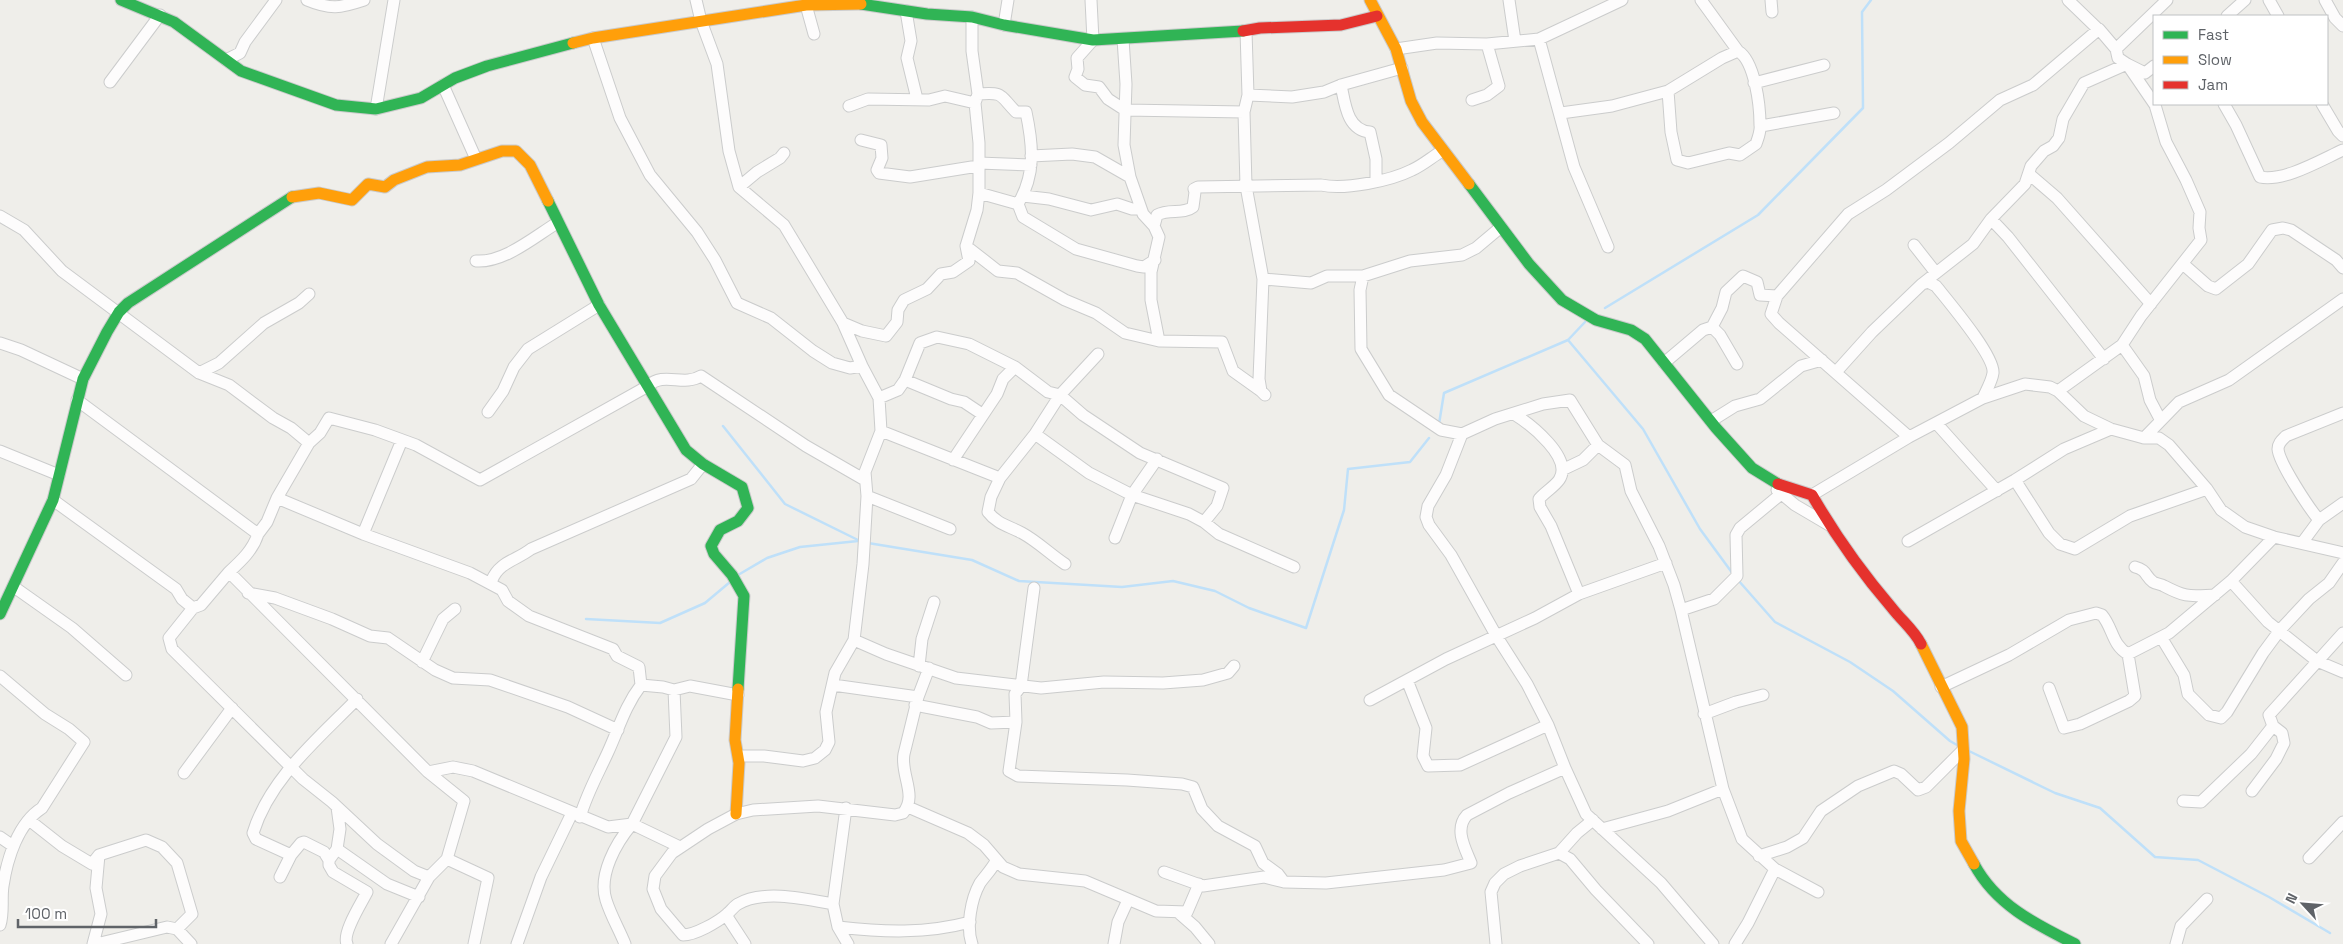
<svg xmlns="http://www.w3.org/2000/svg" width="2343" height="944" font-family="'Space Grotesk',sans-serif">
<rect width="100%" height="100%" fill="#efeeea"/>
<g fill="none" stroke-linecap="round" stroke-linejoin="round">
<path stroke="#bfe0f9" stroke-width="2.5" d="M1605,308L1758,215L1863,108L1862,12L1871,0
M1568,340L1643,429L1700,529L1733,574
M1439,424L1444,393L1568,340L1585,322
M723,426L785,504L860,541
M868,543L972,560L1019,581L1122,587L1173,581L1215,591L1249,608L1306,628L1344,510L1348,469L1410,462L1429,438
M738,575L767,558L800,547L858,541
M1738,580L1775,622L1850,662L1893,691L1950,741L1957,745
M586,619L660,623L705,603L730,582
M1969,751L2055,793L2100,808L2155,857L2198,860L2269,897L2330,933"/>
<defs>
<path id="street" d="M307,0C331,10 340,8 364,0
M696,0L701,21L717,64L729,151L739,187L784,225L843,323L862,366L879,398L881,431L865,472L867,496L863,564L854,640L835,673L826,712L829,742L825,750L815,758L803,761L764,756H739
M1091,0L1093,40L1077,58L1078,69L1075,77L1085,85L1099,87L1108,99L1125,110L1244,112
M1509,0L1515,41
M1701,0L1738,51
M1771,0L1772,12
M2068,0L2099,30
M2269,0L2278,16
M2325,0L2335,18L2343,26
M806,5L814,34
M906,11L911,41L907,58L917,99
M2227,16L2245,0
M1004,25L1008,0
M1246,31L1248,95L1244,112L1246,186L1263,279L1259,379L1261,391L1265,395
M593,38L620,118L650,175L697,232L715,260L737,303L771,318L813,351L832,363L850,368L862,366
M1123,39L1126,84L1124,145L1130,177L1143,214L1154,226L1159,237L1151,272V300L1159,341
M1539,39L1574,167L1608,247
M1396,49L1437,43L1487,44L1539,39L1622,0
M2116,49L2167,0
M226,60L240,53L245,42L276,0
M110,82L160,15
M1754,83L1824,65
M443,85L476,159
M1341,85C1345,104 1347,130 1370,132L1376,159V181
M978,94C1005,92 999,95 1016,112H1026C1033,145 1036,174 1018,204
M1248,95L1292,97L1324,92L1341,85L1402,68
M1472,100L1487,95L1499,86L1487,44
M2224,104L2236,125L2260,177C2284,182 2321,160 2343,150
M2322,104L2338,131L2343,136
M849,106L868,99L929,100L945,96L975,103
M376,109L394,0
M1561,113L1612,106L1668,91L1722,58L1738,51C1755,61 1760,106 1760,125C1761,131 1758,138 1756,144L1740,155L1729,153L1688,163L1677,160L1671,132L1668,91
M1761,126L1834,113
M861,140L881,145L882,158L877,170L879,173L910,177L978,166
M1031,156L1072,154L1095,157L1130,177
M979,163L1031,165
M2029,174L2057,198L2151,304
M739,187L757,172L780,158L784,153
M979,193L1018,204L1023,217L1076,249L1137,266L1144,267L1155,260
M1023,196L1049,199L1091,210L1117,204L1132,209H1141
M0,216L24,230L62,271L199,373L229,385L273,418L291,428L309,443
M1991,219L2008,237L2104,359
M1154,226L1157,215C1169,208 1183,215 1193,207L1195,192L1194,189L1198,187L1321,185C1345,190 1390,181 1412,170C1423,165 1432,157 1442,151
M1914,245L1936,273
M966,246L998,271L1017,273L1065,300L1096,313L1125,333L1159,341L1222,342L1233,371L1261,391
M476,261C504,263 534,237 557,223
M2183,264L2208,286L2216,289L2248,264L2272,230L2283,228L2291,230L2336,260L2343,268
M1363,276L1360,290L1361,349L1389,395L1441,430L1462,434L1495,419L1543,404L1570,400L1598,445L1625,465L1631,491L1659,546L1674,585L1681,610L1723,789L1742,839L1775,869L1818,892
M1263,279L1311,283L1327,276H1363L1410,261L1462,255L1476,248L1501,227
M1922,284L1928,282L1936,286C1947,300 1995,356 1993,373C1992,381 1986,391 1983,398
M843,323L862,331L886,336L897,322L898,310L904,300L927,289L941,274L953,272L969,261L966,246L977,210L979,193V143L975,103L978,94L972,51V17
M1712,327L1722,308L1726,292L1743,276L1757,282L1760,295L1777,296
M0,343L21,350L83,379
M2122,345L2144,376L2150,400L2160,419
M1664,363L1703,330L1712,327L1720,335L1737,364
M1836,372L1872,332L1922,284L1973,244L1991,219L2025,184L2031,166L2044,151L2053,146L2059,138L2063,119L2084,83L2127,64L2145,73L2154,66
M199,373L219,363L264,323L299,303L309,294
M905,380L951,399L964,402L982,414
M879,398L898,390L905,380L920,343L937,337L969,344L1015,367L1048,392L1060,395L1083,415L1140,453L1223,488L1217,506L1204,522
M77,400L258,534C253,550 241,561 229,572
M488,412L503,391L514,367L528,349L599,305
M1514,414C1530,424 1574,458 1559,480C1554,487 1545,492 1539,499L1540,507L1551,526L1579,594
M1711,421L1735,406L1760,399L1801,366L1822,360
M1937,424L1997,491
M881,431L1000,478
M1035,434L1089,473L1132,495L1189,514L1204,522L1219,534L1294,567
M1462,434L1446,475L1428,506L1426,517L1429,525L1451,555L1497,637L1527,684L1548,725L1565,768L1586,814L1661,883L1713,944
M1909,437L1779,323L1771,314L1777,296L1848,214L1886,190L1949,143L2000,100L2033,85L2099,29L2116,49L2118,58L2127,64L2155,105L2166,142L2186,180L2200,212L2199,228L2201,240L2141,316L2122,345L2058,391
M2144,438L2179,402L2229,380L2343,299
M0,451L59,475
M953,460L997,394L1003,379L1015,367
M1562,470L1583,460L1598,445
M2015,480L2049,533L2060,544L2075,549L2130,516L2207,489
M1777,490L1795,505L1829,525
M1812,495L1909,437L1983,398L2025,384L2050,387L2058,391L2084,416L2111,429L2144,438H2159L2169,445L2207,489L2221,510L2245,527L2274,537L2343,553
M867,496L950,529
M277,498L309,443L320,433L329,418L375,430L416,445L480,480L648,386C664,371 683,387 701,376L806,446L865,480
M53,500L176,589L182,599L193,608L169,638L172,649L303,779L332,802L377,844L414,871L429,877
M2319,520C2309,508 2279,463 2278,449C2278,443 2282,440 2286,436L2343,413
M258,534L267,522L277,498L363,534L470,573L502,590L508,601L529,616L613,649L617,656L639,667L641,685L663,687L674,690L690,686L738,695
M363,534L402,440
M1115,538L1132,495L1157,459
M1908,541L2015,480L2064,449L2111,429
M2302,543L2319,520L2343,503
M1065,564C1050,554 1037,541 1022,533C1009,526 997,524 988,512L991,497L1000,478L1035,434L1060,395L1098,354
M2135,567C2147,570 2145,576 2153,582C2156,584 2161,584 2164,586C2187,598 2189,596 2215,595
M2231,581L2268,622L2317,661L2343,672
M488,582L492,580C499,562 517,560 531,549L691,479L703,464
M14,587L72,628L126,675
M1034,588L1021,686L1015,694L1016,722L1009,771L1018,776L1127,780L1182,784L1193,787L1202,809L1218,826L1255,846L1263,863L1278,874L1284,882
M248,593L275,598L332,619L370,636L388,638L435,670L453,678L490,680L568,707L618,730
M193,608L201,605L229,572L428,772L464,801L447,859L429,877L391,944
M1681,610L1714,599L1737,576L1736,535L1740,528L1781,494
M2161,637L2184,675L2188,694L2209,715L2221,718L2227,712L2263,653L2280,630L2309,599L2329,583L2343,563
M854,640L886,654L956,678L1041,688L1104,682L1163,683L1203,680L1228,673L1234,666
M422,662L443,619L455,609
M919,666L922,639L934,602
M0,676L45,714L69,729L84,742L42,808C18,823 7,859 3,886C1,899 4,913 0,925
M1407,680L1426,728L1423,756L1428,766L1460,765L1548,725
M833,685L918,697
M1941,687L2009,655L2069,620L2096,613L2102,615C2113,628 2112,645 2128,654L2169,633L2231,581L2274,537
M2049,688L2064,728L2080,724L2129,701L2135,696L2128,654
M1370,700L1446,659L1535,618L1579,594L1666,563
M915,705L977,717L991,723L1016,722
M1704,714L1736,702L1763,695
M428,772L453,767L473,771L608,827L632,824L680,847
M184,773L232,708
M2252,791L2276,759L2284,743L2282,733L2273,726
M2183,801L2201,802L2251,754L2273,726L2269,715L2343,633
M337,807L340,829L337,849L329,860V865L333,872L367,892C361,904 342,933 347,944
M908,807L968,833L984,845L1003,867L1019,874L1085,881L1156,911L1187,912L1199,884
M846,808L833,904L838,927L848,944
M580,817C587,793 598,774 608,752C619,728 625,706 641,685
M29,820L62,846L92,864L99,855L146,840L162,847L177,863L192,914L177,929
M1602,829L1668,811L1723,789
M0,837L13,846
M337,849L387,884L419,897
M1559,853L1570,859L1596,890L1648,944
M291,855L256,839L253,833C270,778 318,739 357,699
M1759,856L1787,847L1803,838L1821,811L1858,786L1894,771L1901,774L1918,790L1926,787L1963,750
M2309,858L2343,822
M447,859L488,878L474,944
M1164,872L1203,886L1264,877L1284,882L1326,883L1444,870L1471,863C1465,848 1454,829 1467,815L1509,793L1565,768
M280,877L291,855L301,843L304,842L324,852L329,860
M833,904C806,899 763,889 738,904C734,906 731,911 727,914C718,922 695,935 683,935L661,909L653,889L655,876L672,853L708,829L736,814L753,810L818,806L895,815L903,813C918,796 900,774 904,754L918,697L929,668
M1179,913L1195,927L1209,944
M726,915L745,944
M838,927C883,932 926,934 970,922
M93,944L101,914L96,888L99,855
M96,944L167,927L177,929L191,944
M517,944L541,877L572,813
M625,944C619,929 611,916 606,900C598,875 616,843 632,824L676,737L674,690
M972,944C966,927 971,899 980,883C985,876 992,869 996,861
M1114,944L1118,922L1128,900
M1496,944L1491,892L1495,883L1504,874L1520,866L1559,853L1577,833L1593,820
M1735,944L1748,923L1775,869
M2176,944L2181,926L2207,899"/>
<path id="fast" d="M121,0L174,22L241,71L336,105L376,109L421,98L455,78L487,66L573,43
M861,4L927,14L972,17L1004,25L1093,40L1243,31
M1469,184L1529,264L1562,300L1596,320L1631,330L1645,339L1716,428L1752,468L1778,484
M548,201L599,305L686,450L703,464L742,487L748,508L738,521L720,530L711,546L714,554L732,575L744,596L738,689
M0,614L53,500L83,379L107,332L119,312L128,303L292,197
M1974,864C1996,905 2035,924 2075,944"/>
<path id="slow" d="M1370,0L1396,49L1411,101L1422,122L1469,184
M573,43L593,38L806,5L861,4
M292,197L319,193L352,200L368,184L385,187L394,180L427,167L460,165L502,151H516L530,165L548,201
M1921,644L1962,727L1964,759L1959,811L1961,841L1974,864
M736,814L739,763L735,740L738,689"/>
<path id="jam" d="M1243,31L1260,28L1341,25L1377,16
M1778,484L1812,495C1835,535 1862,573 1892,608C1902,621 1914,630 1921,644"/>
</defs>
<use href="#street" stroke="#cbcccc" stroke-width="13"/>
<use href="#fast" stroke="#cacacb" stroke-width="13"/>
<use href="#slow" stroke="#cacacb" stroke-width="13"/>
<use href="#jam" stroke="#cacacb" stroke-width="13"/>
<use href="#street" stroke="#fdfcfc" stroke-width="11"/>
<use href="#fast" stroke="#30b455" stroke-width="11"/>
<use href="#slow" stroke="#ff9f0a" stroke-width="11"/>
<use href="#jam" stroke="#e5322d" stroke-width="11"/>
</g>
<rect x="2153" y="15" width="175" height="90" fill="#ffffff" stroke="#bfc1c3"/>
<rect x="2163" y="31" width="25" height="8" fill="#30b455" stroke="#bfc1c3"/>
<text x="2198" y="40" font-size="15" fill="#5f6368">Fast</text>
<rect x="2163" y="56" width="25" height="8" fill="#ff9f0a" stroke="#bfc1c3"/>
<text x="2198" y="65" font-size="15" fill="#5f6368">Slow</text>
<rect x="2163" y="81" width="25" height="8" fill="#e5322d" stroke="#bfc1c3"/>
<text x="2198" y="90" font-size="15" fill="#5f6368">Jam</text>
<g transform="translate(2303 904) rotate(296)" stroke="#ffffff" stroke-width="4" paint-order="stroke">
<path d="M0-4L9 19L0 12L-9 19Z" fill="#5f6368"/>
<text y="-8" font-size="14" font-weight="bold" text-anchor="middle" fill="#5f6368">N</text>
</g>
<path d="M18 919v8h138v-8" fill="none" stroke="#5f6368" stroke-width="2.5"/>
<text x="25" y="919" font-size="15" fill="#5f6368" stroke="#ffffff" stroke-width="4" paint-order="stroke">100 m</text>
</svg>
